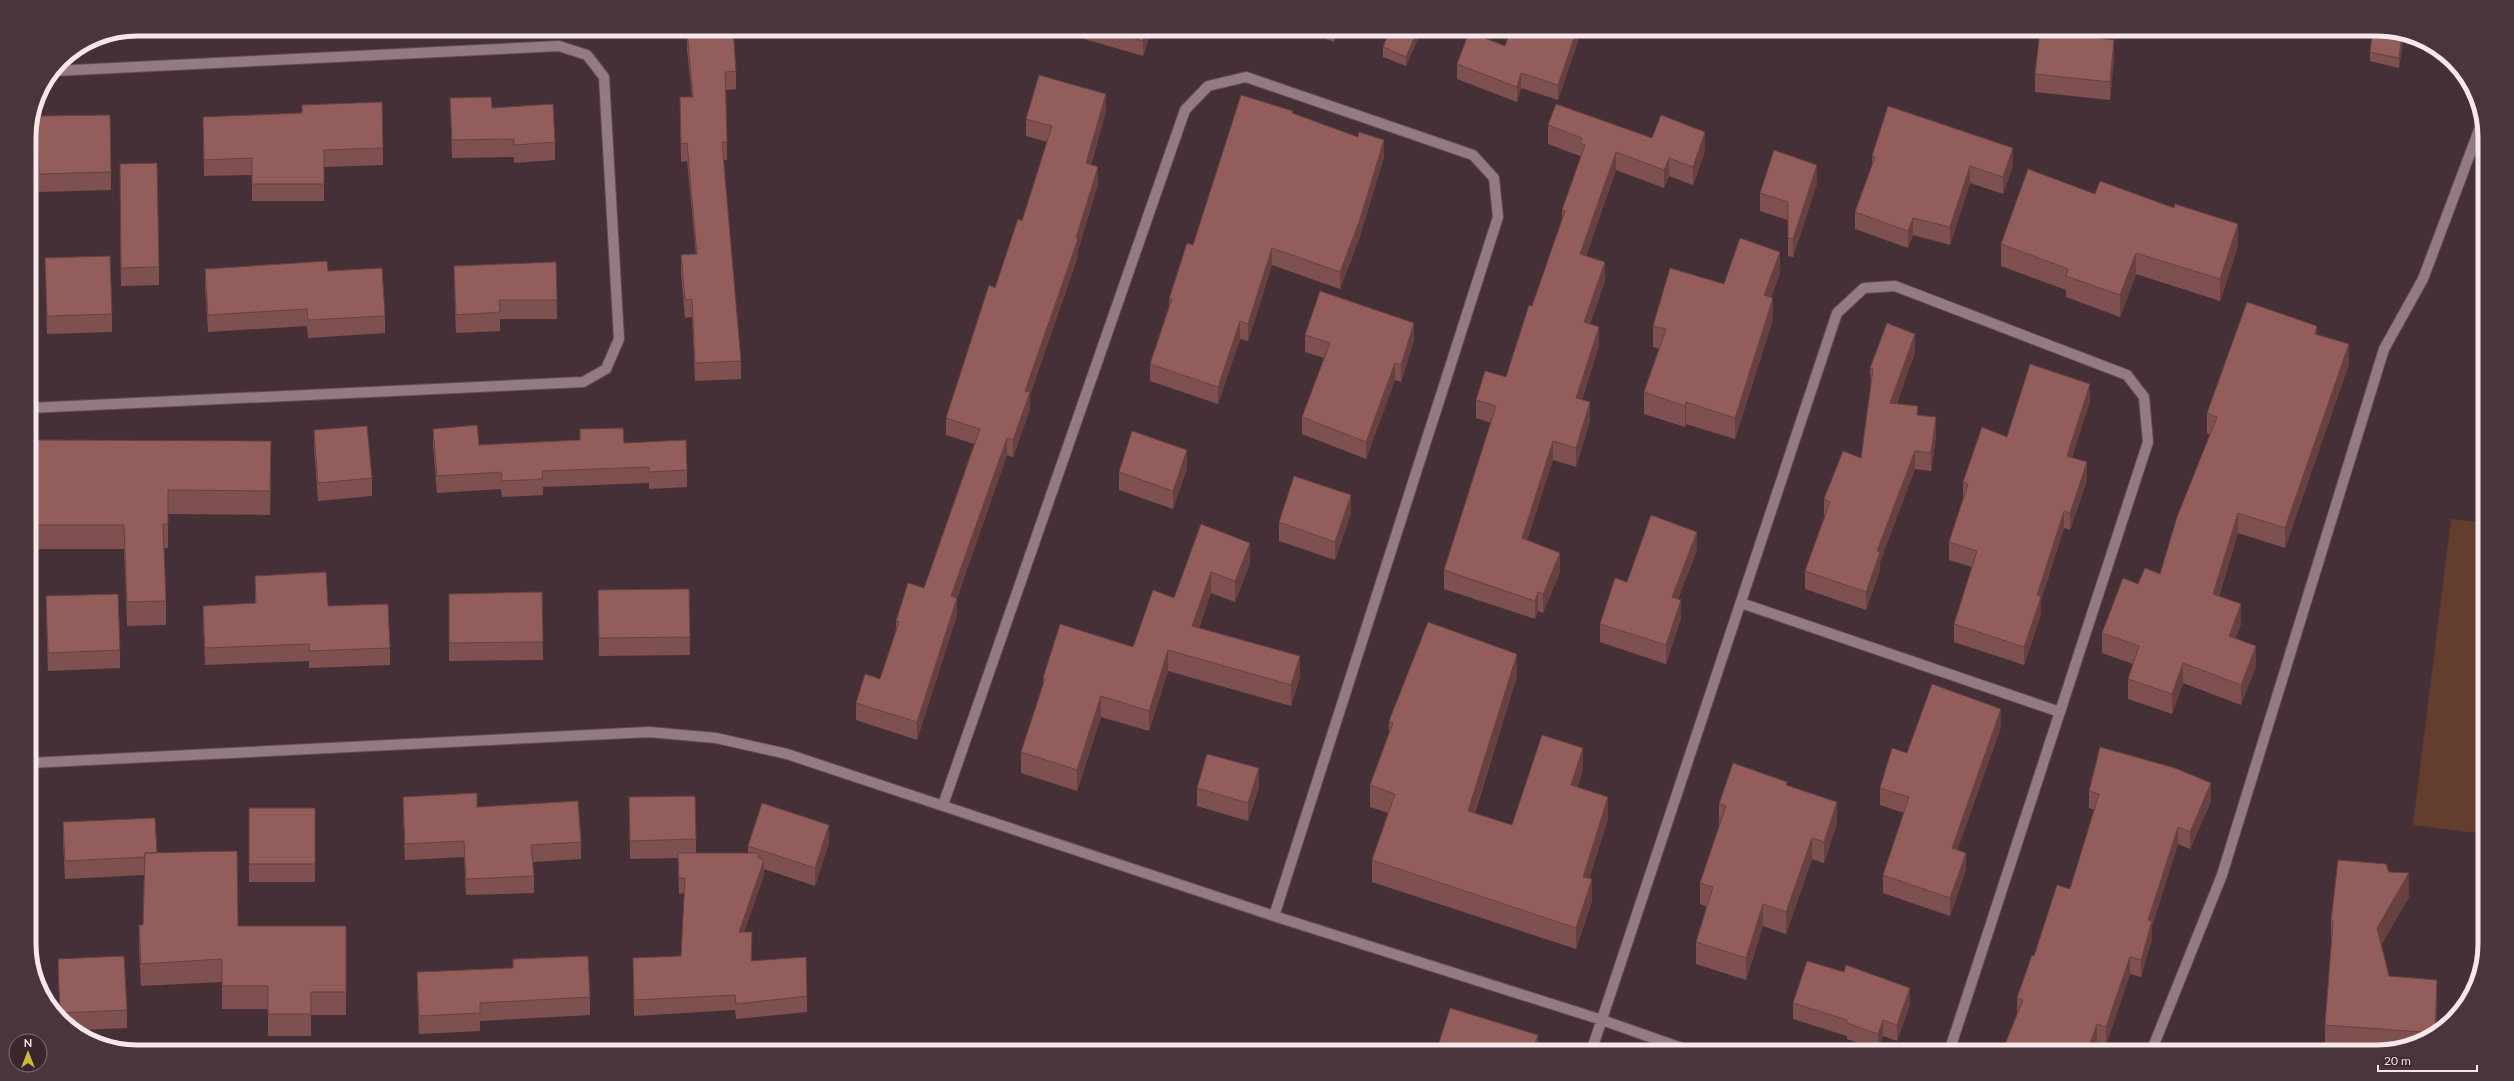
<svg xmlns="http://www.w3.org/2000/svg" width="2514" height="1081" font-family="Lato,sans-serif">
<rect width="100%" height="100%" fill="#463037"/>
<path fill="#633d2e" d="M2451,519L2485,523V834L2413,825Z"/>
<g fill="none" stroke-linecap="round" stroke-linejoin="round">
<defs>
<path id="minor" d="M29,408L583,382L606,369L619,339L604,77L587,55L559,46L53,71
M1741,603L2060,712
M29,763L649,732L716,738L787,754L1274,916L1602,1020L1693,1052
M943,805L1185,110L1208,86L1246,77L1473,155L1494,178L1498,217L1274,916
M1591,1052L1837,313L1864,288L1895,286L2127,375L2144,397L2148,442L1949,1052
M2151,1052L2222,875L2384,349L2423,279L2482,122"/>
</defs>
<use href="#minor" stroke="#614e53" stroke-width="12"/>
<use href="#minor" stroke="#947a81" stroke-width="10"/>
</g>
<path fill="#7e504f" d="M1064,29H1152L1143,56L1064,33Z
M1298,29H1338L1334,42Z
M1382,29H1422L1406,66L1383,57V47L1389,32Z
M1511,29H1582L1558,100L1521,88L1517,102L1457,79V64L1505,46Z
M2377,29L2404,34L2399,68L2370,61V52Z
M687,31L736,71V89L726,90L727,160H723L741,361V379L695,381L692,317L685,318L681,273V255L696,254L687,161L681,162L680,97H692L687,50Z
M2114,58L2110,100L2035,92V74Z
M450,98L555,142V160L514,163V157L452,158Z
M1106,111L1091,165L1098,184L1078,250V256L1030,395V409L1013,457L1007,455L957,598V615L917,740L856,720V703L880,679L896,630V621L924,588L974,444L946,435V418L995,288L1022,221L1047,142L1026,136V119Z
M1293,113L1384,157L1359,239L1340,289L1272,265L1248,341L1240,339L1218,404L1150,381V364L1169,306V299L1193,245Z
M38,116L111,172V190L39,192Z
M203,117L383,148V165L324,167V201H252V175L204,176Z
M1548,125L1652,138L1705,151L1693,185L1669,176L1664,188L1616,170L1586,256L1605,281L1590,324L1599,345L1582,400L1590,421L1576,467L1553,460L1527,540L1560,572L1543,613L1538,611L1535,619L1444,589V570L1491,423L1476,418V400L1506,377L1532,306L1562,220V210L1580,160V156L1548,144Z
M1872,156L2013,165L2003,194L1970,183L1950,245L1913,235L1908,248L1855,229V212L1872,165Z
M120,164L159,267V285L121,286Z
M1817,183L1793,257L1788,256V220L1760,211V193Z
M2001,244L2238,246L2220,301L2136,274L2120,317L2066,297V290L2001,266Z
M45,258L112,314V332L47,334Z
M556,262L557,319H500V331L456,333L454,284V266Z
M205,269L328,271L385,316V333L308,338L307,326L208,332L205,286Z
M1780,273L1771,297L1773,319L1735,439L1686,424L1685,427L1644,414V392L1659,349L1653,347V326L1724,284Z
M2317,334L2349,364L2285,548L2238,533L2219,596L2241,624L2235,639L2256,666L2241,705L2183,683L2172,714L2128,699V679L2133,664L2102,653V633L2138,584L2160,574L2210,435L2207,433V413Z
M1305,335L1414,340L1401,382L1395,380L1366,459L1302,434V417L1324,358L1305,352Z
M1915,352L1897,403L1918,415L1936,436L1931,471L1915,469L1880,562V570L1866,610L1805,589V571L1824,518V499L1861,458L1871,386L1870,368Z
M2090,401L2072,457L2087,480L2070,530L2064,528L2041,600V614L2024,665L1954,642V624L1972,567L1949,560V542L1963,500V482L2007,437Z
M433,429L479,445L580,440V429L624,443L687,470V487L649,489V483L543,487V495L502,497L501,489L437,493L433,445Z
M314,430L372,478V496L318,501L314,448Z
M29,440L271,465L270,515L168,514V548H164L166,601V625L127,626L124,549H29Z
M1187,468L1173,509L1119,490V472Z
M1351,513L1335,560L1279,541V522Z
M1201,524L1250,563L1235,602L1211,593L1199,628L1300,677L1291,706L1168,671L1149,731L1101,717L1077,791L1021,773V752L1043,684V678L1133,647L1174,598Z
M1697,550L1678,599L1681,618L1666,664L1600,642V624L1627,582Z
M255,576L328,606L390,648V665L309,668V661L205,665L203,623V606L255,603Z
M689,589L690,655L599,656L598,590Z
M542,592L543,660L449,661V594Z
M46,596L120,650V668L48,671L46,614Z
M1517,676L1475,813L1512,825L1583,770L1577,787L1608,819L1589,879L1592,901L1576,949L1372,882V860L1388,813L1370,807V785L1389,732V721Z
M2001,727L1957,850L1966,870L1950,916L1883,893V875L1904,813L1880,805V788L1907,753Z
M1787,785L1837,823L1824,863L1812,859L1786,934L1763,926L1746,980L1696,964V942L1707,907L1700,904V883L1719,826V804Z
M1259,787L1248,821L1197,806V788Z
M2089,791L2211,801L2190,849L2178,844L2152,926V938L2141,977L2130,974L2106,1045L2097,1042L2093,1052H2002L2017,1013V998L2034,956L2070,889L2095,810L2089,808Z
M403,797L477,807L581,842V859L533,862L534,876V893L466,895L464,857L405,860L403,813Z
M629,797L696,839V853H748V846L829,843L815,886L764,869V875L744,932L752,947L751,961L807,996V1012L736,1019L735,1010L634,1016L633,958L681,956L685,893L679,894L678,858L630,859Z
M249,808H315V882H249Z
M63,822L157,853L238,926H346V1015H311V1036H268V1009H222V982L141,986L139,948V925H143L144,875L65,879L63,840Z
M2389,872L2409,897L2381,945L2389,976L2437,1004L2436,1034L2377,1052H2360L2325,1050V1025L2331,945V921Z
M58,959L127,1010V1028L78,1030L60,1016L58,977Z
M417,972L590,997V1015L480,1021V1031L419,1034L417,990Z
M1793,1003L1910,1004L1897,1041L1883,1036L1878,1050L1847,1039V1036L1793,1019Z"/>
<path fill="#674140" d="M1146,29H1152L1143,56V41Z
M1334,29H1338L1334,42Z
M1418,29H1422L1406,66V57Z
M1577,29H1582L1558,100V85Z
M2402,34H2404L2399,68V58Z
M2114,40V58L2110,100V82Z
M1521,73V88L1517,102V87Z
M1106,94V111L1086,180V163Z
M1705,132V151L1693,185V167Z
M1384,140V157L1359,239L1340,289V272Z
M2013,148V165L2003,194V177Z
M1616,152V170L1580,272V254Z
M1669,158V176L1664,188V170Z
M1817,165V183L1793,257V239Z
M1970,166V183L1950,245V227Z
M1098,167V184L1078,250V256L1030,395V409L1013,457V440L1025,391L1076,238Z
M1913,218V235L1908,248V231Z
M2238,224V246L2220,301V279Z
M1272,248V265L1248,341V324Z
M1780,252V273L1764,317V295Z
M2136,253V274L2120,317V295Z
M1605,262V281L1584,341V322Z
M1773,298V319L1735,439V418Z
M1240,321V339L1218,404V387Z
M1414,323V340L1401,382V365Z
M2317,326V346L2315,334Z
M1599,327V345L1576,417V398Z
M1915,334V352L1890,421V403Z
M2349,344V364L2285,548V528Z
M1395,363V380L1366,459V442Z
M2090,384V401L2067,473V456Z
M1590,402V421L1576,467V448Z
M1686,402V424L1685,427V406Z
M1936,417V436L1931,471V453Z
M1007,438V455L951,614V596Z
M271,441V465L270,515V491Z
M1553,441V460L1522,556V538Z
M1187,450V468L1173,509V491Z
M1915,451V469L1880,562V570L1866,610V592L1877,551Z
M2087,462V480L2070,530V513Z
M1351,495V513L1335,560V542Z
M2064,511V528L2041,600V614L2024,665V647L2037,595Z
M2238,513V533L2213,614V594Z
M1697,532V550L1672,615V597Z
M1250,543V563L1235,602V581Z
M1560,553V572L1543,613V594Z
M1211,572V593L1192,646V626Z
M1538,592V611L1535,619V601Z
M957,598V615L917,740V722Z
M1681,600V618L1666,664V645Z
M2241,604V624L2229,656V636Z
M2256,646V666L2241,705V685Z
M1168,650V671L1149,731V711Z
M1517,654V676L1468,832V811Z
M1300,656V677L1291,706V685Z
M2183,663V683L2172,714V694Z
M1101,696V717L1077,791V770Z
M2001,709V727L1952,865V848Z
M1583,748V770L1571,807V785Z
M1259,768V787L1248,821V803Z
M2211,783V801L2190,849V832Z
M1608,797V819L1583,898V877Z
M1837,802V823L1824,863V842Z
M829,825V843L815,886V868Z
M2178,827V844L2152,926V938L2141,977V960L2148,920Z
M1812,838V859L1786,934V912Z
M1966,853V870L1950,916V898Z
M764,860V875L739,947V932Z
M2409,873V897L2377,952V928Z
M1592,879V901L1576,949V928Z
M1763,904V926L1746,980V958Z
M752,932V947L751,977V961Z
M2130,957V974L2106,1045V1027Z
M2437,980V1004L2436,1034H2435Z
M1910,988V1004L1897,1041V1025Z
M1883,1020V1036L1878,1050V1034Z
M2097,1024V1042L2093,1052H2087Z
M1538,1035V1052H1532Z"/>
<path fill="#935d5c" stroke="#674140" d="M716,29H733L736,71L725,72L727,142H722L741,361L695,363L692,299L685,300L681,255L697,254L687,143L681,144L680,97H693L687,31Z
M1103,29H1146L1143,41Z
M1390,29H1418L1406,57L1383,47Z
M1511,29H1577L1558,85L1521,73L1517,87L1457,64L1469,32L1505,46Z
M2373,29H2377L2402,34L2399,58L2370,52Z
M2040,31L2114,40L2110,82L2035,74Z
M1039,75L1106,94L1086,163L1098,167L1076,238L1078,239L1025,391L1030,392L1013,440L1007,438L951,596L957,598L917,722L856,703L865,674L880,679L899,622L896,621L908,583L924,588L980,429L946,418L989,285L995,288L1018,219L1022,221L1052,126L1026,119Z
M1241,95L1293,111L1292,113L1358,137L1359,132L1384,140L1359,222L1340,272L1272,248L1248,324L1240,321L1218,387L1150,364L1172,299H1169L1187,243L1193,245Z
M491,97L492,108L553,104L555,142L514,145V139L452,140L450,98Z
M382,102L383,148L324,150V184H252V158L204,160L203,117L302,113V105Z
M1556,104L1652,138L1661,115L1705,132L1693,167L1669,158L1664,170L1616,152L1580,254L1605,262L1584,322L1599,327L1576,398L1590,402L1576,448L1553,441L1522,538L1560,553L1543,594L1538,592L1535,601L1444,570L1496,406L1476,400L1485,371L1506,377L1529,305L1532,306L1565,211L1562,210L1585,145L1580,143L1582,138L1548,125Z
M1888,106L2013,148L2003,177L1970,166L1950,227L1913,218L1908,231L1855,212L1875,157L1872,156Z
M110,115L111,172L39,174L38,116Z
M1774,150L1817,165L1793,239L1788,238V202L1760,193Z
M157,163L159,267L121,268L120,164Z
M2028,169L2095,194L2100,181L2174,208L2175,204L2238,224L2220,279L2136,253L2120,295L2066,276L2068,269L2001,244Z
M1740,238L1780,252L1764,295L1773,298L1735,418L1686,402L1685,406L1644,392L1666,329L1653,326L1670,268L1724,284Z
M110,256L112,314L47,316L45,258Z
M327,261L328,271L382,268L385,316L308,320L307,309L208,315L205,269Z
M556,262L557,300H499L500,312L456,315L454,266Z
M1320,291L1414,323L1401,365L1395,363L1366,442L1302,417L1330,343L1305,335Z
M2247,302L2317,326L2315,334L2349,344L2285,528L2238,513L2213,594L2241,604L2229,636L2256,646L2241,685L2183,663L2172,694L2128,679L2139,646L2102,633L2123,578L2138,584L2145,568L2160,574L2177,517L2217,417L2207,413Z
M1887,323L1915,334L1890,403L1918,406L1917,415L1936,417L1931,453L1915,451L1877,551L1880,552L1866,592L1805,571L1830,502L1824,499L1843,451L1861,458L1873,369L1870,368Z
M2030,364L2090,384L2067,456L2087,462L2070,513L2064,511L2037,595L2041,597L2024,647L1954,624L1977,551L1949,542L1968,484L1963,482L1982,427L2007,437Z
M477,425L479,445L580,440V429L623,428L624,443L686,440L687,470L649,472V467L542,471L543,479L502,481L501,472L437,476L433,429Z
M367,426L372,478L318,483L314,430Z
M1132,431L1187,450L1173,491L1119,472Z
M29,440L271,441L270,491L168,490V524H163L166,601L127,602L124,525H29Z
M1294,476L1351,495L1335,542L1279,522Z
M1651,515L1697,532L1672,597L1681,600L1666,645L1600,624L1615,578L1627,582Z
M1201,524L1250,543L1235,581L1211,572L1192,626L1300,656L1291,685L1168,650L1149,711L1101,696L1077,770L1021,752L1045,679L1043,678L1060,624L1133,647L1153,590L1174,598Z
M326,572L328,606L388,604L390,648L309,651V644L205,648L203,606L256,603L255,576Z
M689,589L690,637L599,638L598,590Z
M542,592L543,642L449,643V594Z
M118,594L120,650L48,653L46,596Z
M1428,622L1517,654L1468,811L1512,825L1542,735L1583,748L1571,785L1608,797L1583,877L1592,879L1576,928L1372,860L1395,794L1370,785L1393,723L1389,721Z
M1932,684L2001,709L1952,848L1966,853L1950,898L1883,875L1909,797L1880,788L1892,748L1907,753Z
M2100,747L2175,768L2211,783L2190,832L2178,827L2148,920L2152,921L2141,960L2130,957L2106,1027L2097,1024L2087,1052H2002L2023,1000L2017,998L2032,955L2034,956L2057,885L2070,889L2099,794L2089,791Z
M1207,754L1259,768L1248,803L1197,788Z
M1733,763L1787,782L1786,785L1837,802L1824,842L1812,838L1786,912L1763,904L1746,958L1696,942L1713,887L1700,883L1726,806L1719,804Z
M477,793V807L578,801L581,842L531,845L534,876L466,879L464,841L405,844L403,797Z
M695,796L696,839L630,841L629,797Z
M762,803L829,825L815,868L748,846Z
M249,808H315V864H249Z
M155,818L157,853H145V857L65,861L63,822Z
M237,851L238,926H346V992H311V1014H268V986H222V959L141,964L139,925H143L145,853Z
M678,853H758V858L764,860L739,932H752L751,961L806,957L807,996L736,1004L735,995L634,1000L633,958L681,956L685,878H679Z
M2338,860L2386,864L2389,872L2409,873L2377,928L2389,976L2437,980L2435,1033L2325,1025L2333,921H2331Z
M124,956L127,1010L60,1013L58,959Z
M588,956L590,997L480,1003V1013L419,1016L417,972L513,968V959Z
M1807,961L1844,972L1846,965L1910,988L1897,1025L1883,1020L1878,1034L1847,1023V1020L1793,1003Z
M1450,1008L1538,1035L1532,1052H1436Z"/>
<path d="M0 0H2514V1081H0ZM137 36H2377A101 101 0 0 1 2478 137V944A101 101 0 0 1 2377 1045H137A101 101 0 0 1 36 944V137A101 101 0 0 1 137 36Z" fill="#4b353c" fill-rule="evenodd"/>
<path fill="none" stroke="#f6e7eb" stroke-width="5" d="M137 36H2377A101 101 0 0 1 2478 137V944A101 101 0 0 1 2377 1045H137A101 101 0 0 1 36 944V137A101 101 0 0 1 137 36Z"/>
<g transform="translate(28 1053)"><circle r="19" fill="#3c262d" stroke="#867379"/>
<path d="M0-3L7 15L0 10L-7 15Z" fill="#c8bb3b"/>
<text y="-6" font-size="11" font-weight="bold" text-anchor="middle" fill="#f6e7eb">N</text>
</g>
<path d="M2378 1065v6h99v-6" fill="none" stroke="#f6e7eb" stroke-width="2"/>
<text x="2384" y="1065" font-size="12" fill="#f6e7eb" stroke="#3c262d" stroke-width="3" paint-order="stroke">20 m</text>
</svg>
